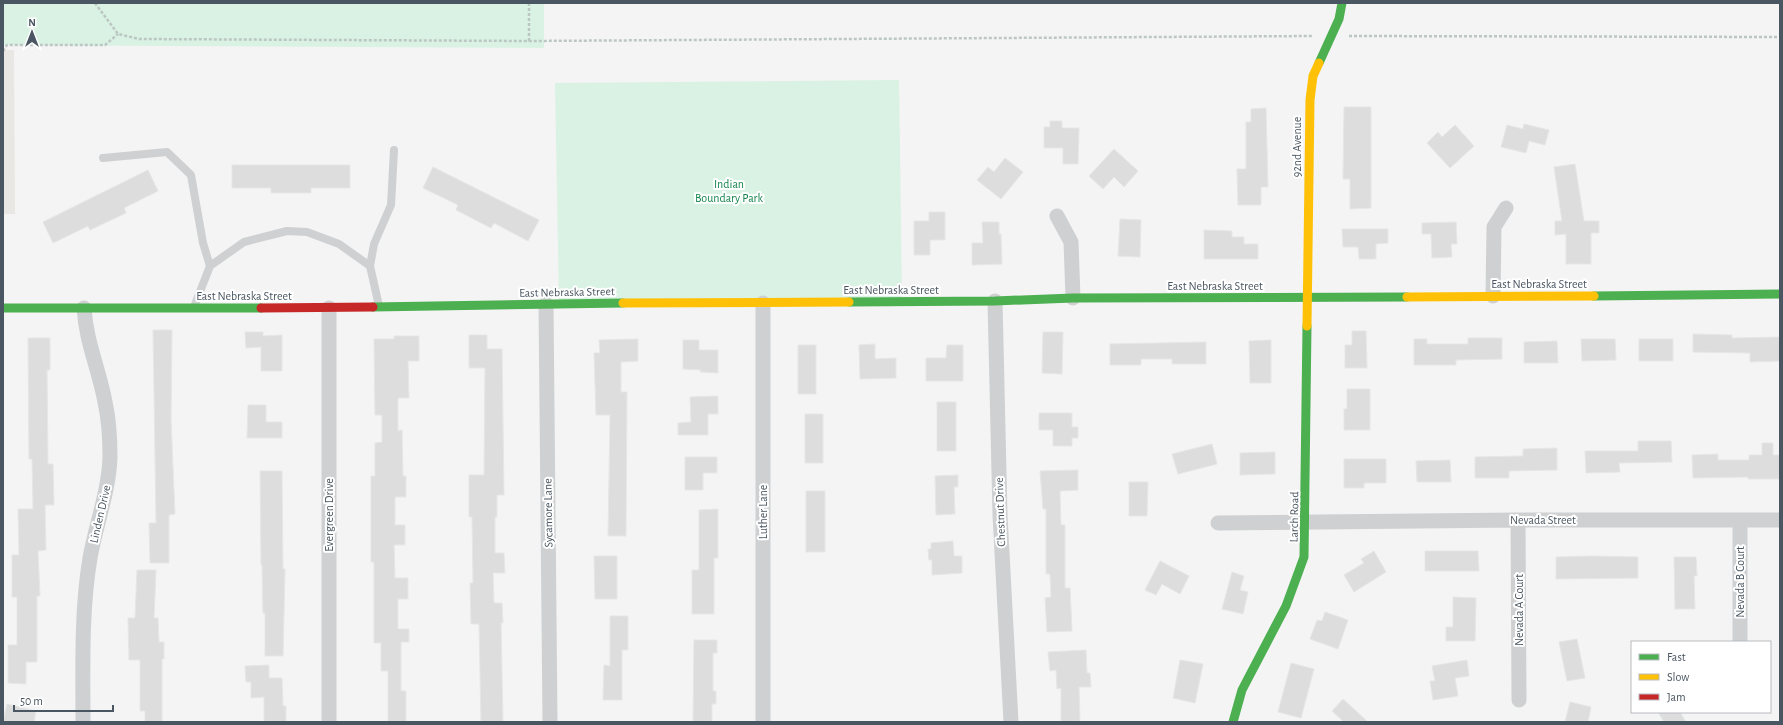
<svg xmlns="http://www.w3.org/2000/svg" width="1783" height="725" font-family="'Alegreya Sans',sans-serif">
<rect width="100%" height="100%" fill="#f4f4f4"/>
<path fill="#e8e7e3" d="M3,50H14L15,214H3Z"/>
<path fill="#d9f2e3" d="M3,3H544V48L3,45Z
M899,80L902,298L559,301L555,83Z"/>
<path fill="#ddddde" stroke="#e5e6e7" d="M1344,107H1371V208L1350,209V179H1343Z
M1266,108L1268,187H1261V205H1238L1237,169H1246V122H1251V109Z
M1050,121H1062V128H1079L1078,164H1063V148H1044V127H1050Z
M1524,124L1549,130L1545,145L1529,141L1526,153L1501,147L1507,125L1523,129Z
M1455,125L1474,146L1450,168L1427,143L1438,132L1442,137Z
M1114,149L1138,171L1124,187L1114,177L1103,189L1089,176Z
M1005,158L1023,172L1001,199L977,180L988,167L994,172Z
M1575,164L1584,221H1599V233H1591V264H1566V234L1555,235V221H1562L1554,167Z
M232,165H350V188H311V193H271V188H232Z
M433,167L539,220L528,241L494,223L491,228L456,210L458,205L423,188Z
M148,170L158,191L124,208L126,213L90,230L88,226L53,243L43,222Z
M929,212H945V240H930V255H914V221H929Z
M1120,219L1141,220L1140,257L1118,256Z
M982,222H999V234H1001L1002,264L972,265V243H983Z
M1456,222L1457,244H1451L1452,257L1432,258L1431,234H1422V223Z
M1342,229H1388V243L1376,244V259H1359L1358,247H1343Z
M1204,230L1232,231V237H1244V244H1258V259H1204Z
M153,330H172L171,419L175,514L169,515V563H150L149,523H156Z
M1352,331H1366L1367,368H1345V345H1352Z
M245,332H263V336L282,335V371H261V347L246,348Z
M1043,332H1063L1062,374L1042,373Z
M1693,334L1732,335V338L1780,337V361L1750,362V353L1693,352Z
M469,335H487V349H502L504,495H497V517H495V553H504L505,573H493L494,603H502L503,623H501L503,722H481L479,624H471L470,583H473L472,517H469V475H484L485,368H469Z
M394,336H419V361H408L409,398H398V431L402,430L403,476H406V497H395V525H405V545H394L395,578H408V599H398V629H409V642H401V691H406V722H388V671H381V643H374V562H371V476H375V443L382,442V415H375L374,339H394Z
M28,338H50V370H47L48,464H53L54,505H45L46,550L38,551L40,596H37V662H26V684L8,683V645H17V597H12V555H19L18,509H33L32,459H29Z
M1468,338H1502V359L1456,360V365H1414V339H1427V344H1468Z
M638,339V361L621,362V392H627L626,536H608L610,415H596L594,353H600L599,340Z
M1581,339H1615L1616,360L1582,361Z
M1639,339H1673V361H1639Z
M683,340H699V350H718V373L700,372L701,370L683,369Z
M1271,340V383H1250L1249,341Z
M1557,341L1558,363H1524V342Z
M1206,342V364H1172V359H1141V365H1110V344Z
M875,344V359L896,358V378L860,379L859,345Z
M798,345H816V394H798Z
M947,345H963V381H926V358H946Z
M1347,389H1370V430H1344V409H1347Z
M718,396V414H708V435H678V423L691,422L690,397Z
M937,402H956V451H937Z
M248,405H266V422H282V438H247Z
M1039,413H1072V427H1078V438H1072V446H1053V430H1039Z
M805,414H823V463H805Z
M1638,441H1671L1672,462L1619,463L1620,472L1586,473L1585,451H1638Z
M1762,443H1773V455H1780V479H1748V477L1693,478L1692,455L1718,454V460H1749V455H1762Z
M1212,444L1217,464L1178,474L1172,454Z
M1557,448V470L1509,471V478H1475V457L1523,456V449Z
M1275,452V474L1240,475V453Z
M685,457H717V473H703V490H685Z
M1344,459H1386V483H1364V488H1344Z
M1450,460L1451,482H1417L1416,461Z
M1078,470V490L1060,491L1061,525H1065V588H1070L1072,631L1047,632L1045,598L1051,597L1050,574H1046V509H1043L1040,471Z
M260,471H282L283,569H285L283,656H265V613H263L262,565H261Z
M958,475V487H954L955,514L936,515L935,476Z
M1129,482H1148L1147,516H1129Z
M806,491H825V552H806Z
M718,509V558H714V614H692V570H699V510Z
M953,541L954,556H962V573L932,575V560H929L928,549H931V543Z
M1374,551L1386,572L1354,592L1344,575L1364,563L1361,559Z
M1425,551H1478L1479,571H1425Z
M594,556H617V599H595Z
M1590,556L1638,557V578L1556,579V557Z
M1674,557H1696L1697,576H1694L1695,609H1675Z
M1160,561L1189,576L1180,594L1162,584L1156,595L1145,590Z
M137,570H156L154,618H158L159,642H164V659H162V722H145V711H140V660H129L128,618H135Z
M1232,572L1244,576L1240,590L1248,592L1243,614L1222,609Z
M1453,597L1476,598L1475,641H1446V627H1453Z
M1325,612L1348,620L1338,649L1310,639L1317,620L1322,621Z
M610,616H628V650H622V700H603L604,665L610,666Z
M1577,639L1585,678L1567,681L1559,642Z
M694,640H717V653H713V691H716V704H712V722H693Z
M1086,650L1087,673H1090L1091,687H1079L1080,722H1061V688L1057,689L1056,670L1050,671L1048,652Z
M1180,660L1203,664L1195,703L1173,698Z
M1467,660L1469,676L1455,678L1458,696L1433,700L1430,681H1435L1432,666Z
M1291,663L1314,669L1301,718L1278,712Z
M269,665V678H282L283,706H286V722H264V697L251,698V682H246L245,666Z
M1343,699L1368,722H1344L1332,711Z
M1570,702L1591,707L1588,722H1565Z
M7,704L36,711L34,722H3Z
M1658,712H1680L1686,722H1664Z"/>
<g fill="none" stroke-linecap="round" stroke-linejoin="round">
<path stroke="#bcc7c4" stroke-width="2.5" stroke-dasharray="3 2" stroke-linecap="butt" d="M95,3L118,34L139,39L529,41L1312,36
M1349,36L1780,37
M529,41V3
M3,51L7,45H105L118,34"/>
<path stroke="#ced0d2" stroke-width="8" d="M103,158L167,152L191,175L203,243L210,266L194,307
M210,266L244,242L287,231L307,232L339,244L370,266
M379,306L370,266L374,244L391,205L394,150"/>
<path stroke="#ced0d2" stroke-width="15" d="M1057,216L1071,242L1073,298
M1493,296L1494,227L1506,208
M995,301L1000,515L1011,722
M763,303V722
M546,304L550,722
M329,308V722
M1518,520L1519,700
M1740,521V642
M1218,523L1518,520H1780
M83,722C83,667 81,612 90,558C96,524 109,491 110,457C110,439 109,420 105,402C99,369 86,342 84,308"/>
<path stroke="#4caf50" stroke-width="9" d="M1319,63L1339,19L1342,3
M1594,296L1780,294
M849,302L995,301L1073,298L1407,297
M373,307L623,303
M3,308H261
M1233,722L1242,690L1286,606L1304,557L1307,326"/>
<path stroke="#ffc107" stroke-width="9" d="M1407,297L1594,296
M623,303L849,302
M1307,326L1310,100L1313,76L1319,63"/>
<path stroke="#c62828" stroke-width="9" d="M261,308L373,307"/>
</g>
<g text-anchor="middle" stroke-width="4" stroke-linejoin="round" paint-order="stroke">
<g font-size="12" fill="#4a5661" stroke="#fff">
<text transform="translate(1297 147) rotate(-90)" y="4">92nd Avenue</text>
<text x="1539" y="288">East Nebraska Street</text>
<text x="1215" y="290">East Nebraska Street</text>
<text x="891" y="294">East Nebraska Street</text>
<text transform="translate(567 292) rotate(-1)" y="4">East Nebraska Street</text>
<text x="244" y="300">East Nebraska Street</text>
<text transform="translate(763 512) rotate(-90)" y="4">Luther Lane</text>
<text transform="translate(1000 512) rotate(-92)" y="4">Chestnut Drive</text>
<text transform="translate(548 513) rotate(-91)" y="4">Sycamore Lane</text>
<text transform="translate(100 514) rotate(-77)" y="4">Linden Drive</text>
<text transform="translate(329 515) rotate(-90)" y="4">Evergreen Drive</text>
<text transform="translate(1294 517) rotate(-89)" y="4">Larch Road</text>
<text x="1543" y="524">Nevada Street</text>
<text transform="translate(1740 582) rotate(-90)" y="4">Nevada B Court</text>
<text transform="translate(1519 610) rotate(-90)" y="4">Nevada A Court</text>
</g>
<g font-size="12" fill="#17864f" stroke="#fff">
<text x="729" y="188">Indian<tspan x="729" dy="14">Boundary Park</tspan></text>
</g>
</g>
<rect width="1783" height="725" fill="none" stroke="#4a5661" stroke-width="8"/>
<rect x="1631" y="641" width="140" height="72" fill="#ffffff" stroke="#b7bbc0"/>
<rect x="1639" y="654" width="20" height="6" fill="#4caf50" stroke="#b7bbc0"/>
<text x="1667" y="661" font-size="12" fill="#4a5661">Fast</text>
<rect x="1639" y="674" width="20" height="6" fill="#ffc107" stroke="#b7bbc0"/>
<text x="1667" y="681" font-size="12" fill="#4a5661">Slow</text>
<rect x="1639" y="694" width="20" height="6" fill="#c62828" stroke="#b7bbc0"/>
<text x="1667" y="701" font-size="12" fill="#4a5661">Jam</text>
<g transform="translate(32 32)" stroke="#ffffff" stroke-width="3" paint-order="stroke">
<path d="M0-3L7 15L0 10L-7 15Z" fill="#4a5661"/>
<text y="-6" font-size="11" font-weight="bold" text-anchor="middle" fill="#4a5661">N</text>
</g>
<path d="M14 705v6h99v-6" fill="none" stroke="#4a5661" stroke-width="2"/>
<text x="20" y="705" font-size="12" fill="#4a5661" stroke="#ffffff" stroke-width="3" paint-order="stroke">50 m</text>
</svg>
